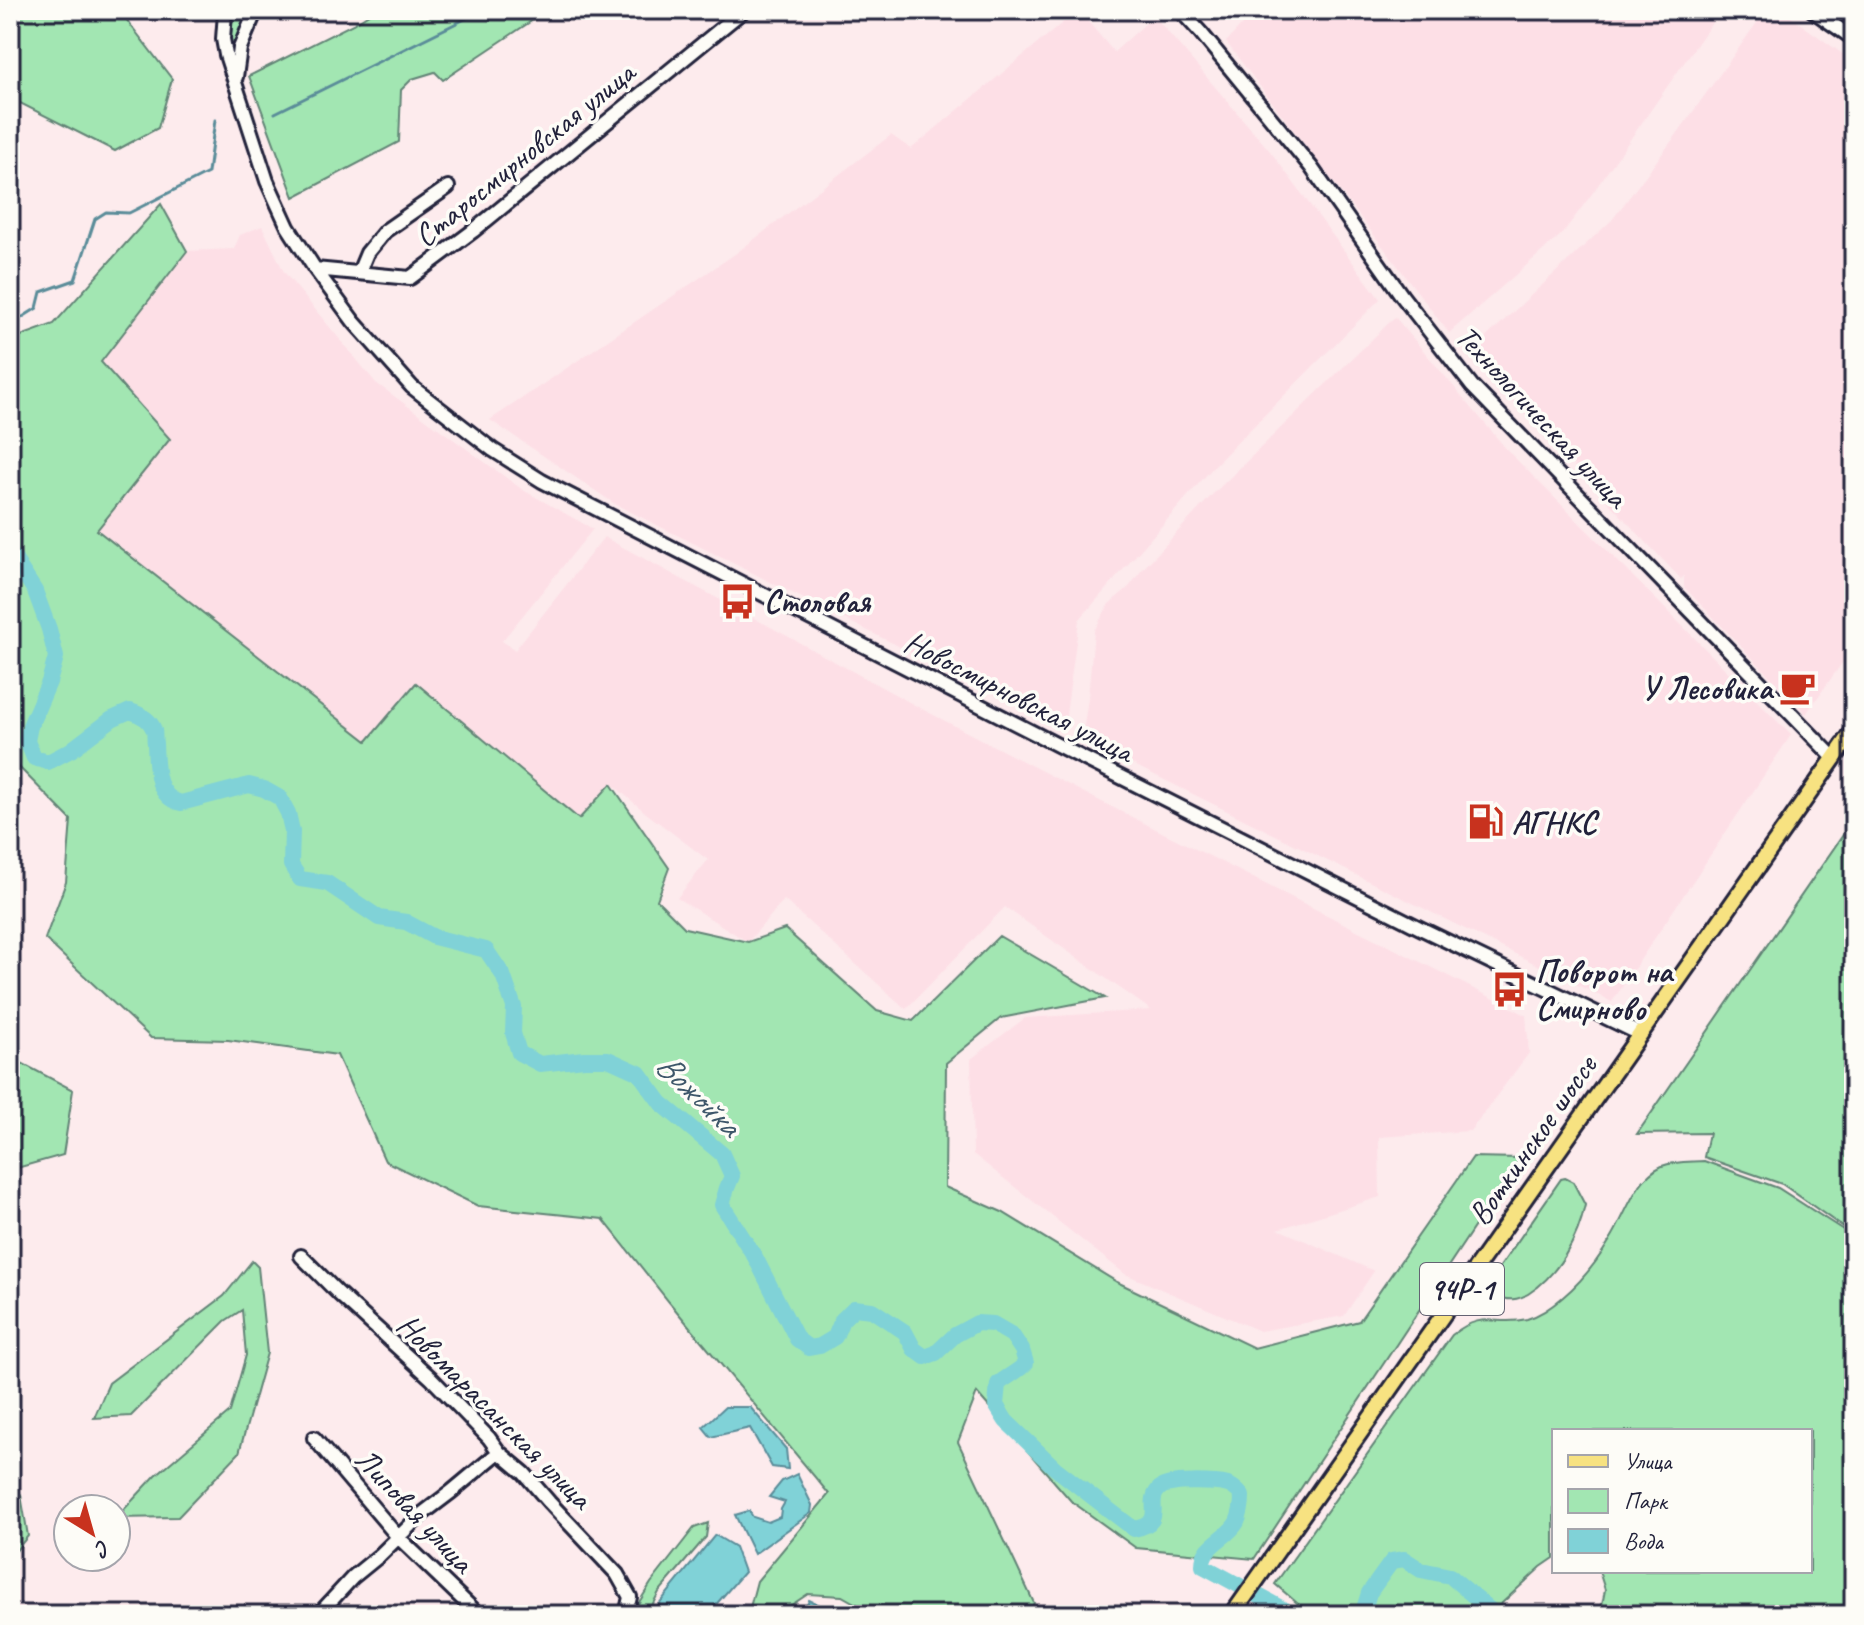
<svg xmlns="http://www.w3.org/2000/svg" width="1864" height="1625" font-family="Caveat,sans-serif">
<rect width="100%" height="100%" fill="#fdebed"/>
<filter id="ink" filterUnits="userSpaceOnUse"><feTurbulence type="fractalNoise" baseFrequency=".0125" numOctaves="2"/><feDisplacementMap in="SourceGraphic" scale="16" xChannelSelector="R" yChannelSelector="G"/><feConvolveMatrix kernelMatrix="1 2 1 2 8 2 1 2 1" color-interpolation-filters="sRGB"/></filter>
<g filter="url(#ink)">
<path fill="#fddfe6" d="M1078,10L1114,52L1154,16L1270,151L1380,299L1216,464L1079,620L1064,729L615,504L490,420L735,254L891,135L911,149Z
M1256,10H1721L1589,198L1562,234L1449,333L1226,42Z
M1766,10H1781L1854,62V646L1806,714L1684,587V576L1681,579L1468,354L1612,220L1677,134Z
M262,226L284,272L376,383L523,490L593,529L502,641L515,650L604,537L922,709L1096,799L1526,1015L1529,1053L1470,1131L1379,1137L1380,1197L1278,1229L1374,1271L1344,1316L1260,1331L1125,1274L973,1154L971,1059L1025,1018L1151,1010L1005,907L906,1009L784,900L748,942L677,898L708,860L646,813L612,784L580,820L416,683L367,741L96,529L170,439L100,362L187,251L234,249L240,235Z
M1395,317L1509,452L1791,735L1612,1002L1082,739L1088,698L1094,631L1109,604L1129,587L1141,571L1212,495Z"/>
<path fill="#a2e6b2" stroke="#628476" stroke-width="2" d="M10,10H119L172,79L158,128L115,151L10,98Z
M234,10H251L237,42L232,58L226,29Z
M375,10H539L542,14L443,80L435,72L412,79L401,90L399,142L294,197L249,76L353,24Z
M161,204L187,251L101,362L170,439L97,530L367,741L416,683L579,819L611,784L669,868L657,900L685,928L748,942L785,929L877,1011L913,1021L999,936L1105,998L1001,1018L946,1063L945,1187L1002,1212L1117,1282L1254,1348L1359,1321L1473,1157L1520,1158L1254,1559L1136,1548L1071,1501L977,1393L958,1442L1034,1603L1028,1615H876L842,1596L808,1594L784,1610L782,1615H748L757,1581L829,1494L669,1302L603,1219L478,1206L385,1161L337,1055L228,1040L151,1038L45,939L66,882L71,820L10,758V730L13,721L10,718V340L54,324Z
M1854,819V1235L1782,1184L1704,1157L1709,1133L1637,1134Z
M10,1057L73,1090L63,1155L10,1170Z
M1704,1161L1778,1188L1854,1237V1615H1600L1605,1590L1599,1571H1810V1431H1554V1558L1541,1567L1489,1615H1311L1275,1584L1452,1335C1484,1309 1495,1327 1527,1319C1540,1315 1553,1306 1563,1297C1581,1282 1598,1260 1610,1240C1626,1216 1634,1179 1662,1166C1675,1161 1690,1162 1704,1161Z
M1565,1178L1573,1182L1585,1205C1578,1239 1558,1275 1528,1294C1507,1307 1486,1295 1497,1271L1561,1179Z
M252,1261L258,1267L267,1353L239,1453L178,1517L116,1518L156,1475L230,1412L246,1355L242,1310L225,1321L131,1416L94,1418L109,1383L224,1296Z
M21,1495L28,1536L10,1558V1506Z
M708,1523L706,1537L659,1592L649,1611L651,1615H631L651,1583L694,1528Z"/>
<path fill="#80d2d7" stroke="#5a8c99" stroke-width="2" d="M725,1407H750L786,1449L788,1469L772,1467L750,1428L711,1437L703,1427Z
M797,1474L812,1505L811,1513L754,1554L735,1515L749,1511L753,1517L768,1522L780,1517L781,1509L785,1502L769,1497L782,1481Z
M715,1535L735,1547L744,1572L707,1615H668L657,1606Z
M809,1600L839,1614V1615H803Z"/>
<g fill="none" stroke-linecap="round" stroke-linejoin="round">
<path stroke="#5a8c99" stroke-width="3" d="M275,113L483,10
M10,325L37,308L41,292L75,280L95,219L106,212L129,213L208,173L215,120"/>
<path stroke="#80d2d7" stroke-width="16" d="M10,552L35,591L49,629L56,657L49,682L30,726L27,741L34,758L48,762L71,750L112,719L130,711C140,714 150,719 154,730C155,735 154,739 155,743C156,766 155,797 181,803L249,785L264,789L280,798L288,813L292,831L291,865L300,879L327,883L379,918L406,922L434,937L486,950L503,975L514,1007L513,1033L519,1053L540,1064L584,1059H608L639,1073L661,1103L722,1154L732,1176L727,1188L722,1205L755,1257L797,1339L809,1348L820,1346L835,1337L842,1320L854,1308L872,1310L905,1332L914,1349L925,1357L936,1353L955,1335L977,1323L993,1324L1012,1335L1022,1350L1026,1363C1018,1372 1007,1376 998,1384L996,1405L1006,1421L1055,1468L1134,1529C1169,1522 1143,1503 1160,1488C1168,1480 1216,1482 1228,1485C1234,1487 1238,1491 1242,1496C1242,1505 1241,1513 1237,1522C1228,1539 1202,1544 1203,1566L1294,1615
M1362,1615L1369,1593L1392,1561L1404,1559L1421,1570L1450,1576L1496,1615"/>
<defs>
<path id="minor" d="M227,10L225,13L223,39L226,55L267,181L288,227L315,269L354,322L412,387L493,450L542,481L1071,752L1420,928L1640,1034
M1180,10L1201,33L1311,167L1402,296L1472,386L1834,758
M1812,10L1854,39
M236,77L240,48L256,10
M315,269L410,278L473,231L744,10
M359,272L367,253L385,231L448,187
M301,1256L338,1293L431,1378L489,1438L499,1452L524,1473L549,1502L617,1574L630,1597L626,1615
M314,1438L398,1537L479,1615
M318,1615L353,1577L380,1555L422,1514L451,1492L499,1452"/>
<path id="major" d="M1232,1615L1854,730"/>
</defs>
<use href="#minor" stroke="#22223b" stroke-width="18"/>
<use href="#major" stroke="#22223b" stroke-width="20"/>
<use href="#minor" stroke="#fdfcf7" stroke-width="12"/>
<use href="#major" stroke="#f7e281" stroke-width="14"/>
</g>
</g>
<defs>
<symbol id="bus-bare" viewBox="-9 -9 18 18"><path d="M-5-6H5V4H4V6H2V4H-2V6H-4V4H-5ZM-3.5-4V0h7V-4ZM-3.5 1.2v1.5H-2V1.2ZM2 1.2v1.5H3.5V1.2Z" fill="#c8321e" stroke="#fdfcf7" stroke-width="2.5" paint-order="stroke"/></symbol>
<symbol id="cafe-bare" viewBox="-9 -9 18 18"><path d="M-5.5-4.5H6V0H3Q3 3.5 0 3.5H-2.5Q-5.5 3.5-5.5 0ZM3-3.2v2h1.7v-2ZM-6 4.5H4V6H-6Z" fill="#c8321e" stroke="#fdfcf7" stroke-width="2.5" paint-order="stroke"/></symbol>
<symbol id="fuel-bare" viewBox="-9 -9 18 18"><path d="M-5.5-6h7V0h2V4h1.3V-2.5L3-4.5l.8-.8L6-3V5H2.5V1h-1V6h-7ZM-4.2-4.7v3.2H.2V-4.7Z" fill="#c8321e" stroke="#fdfcf7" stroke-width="2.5" paint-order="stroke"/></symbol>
</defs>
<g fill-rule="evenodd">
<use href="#bus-bare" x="712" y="576" width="51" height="51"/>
<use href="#cafe-bare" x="1772" y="662" width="51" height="51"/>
<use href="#fuel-bare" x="1460" y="796" width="51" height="51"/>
<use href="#bus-bare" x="1484" y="964" width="51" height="51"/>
</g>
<g text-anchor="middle" stroke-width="7" stroke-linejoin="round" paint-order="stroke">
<rect fill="#fdfcf7" stroke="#646373" stroke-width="2" x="1420" y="1263" width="84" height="52" rx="6"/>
<g font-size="30" font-weight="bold" fill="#22223b">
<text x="1462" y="1299">94Р-1</text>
</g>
<g font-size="32" fill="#22223b" stroke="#fdfcf7">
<text transform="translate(524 154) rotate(-39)" y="11">Старосмирновская улица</text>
<text transform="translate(1542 416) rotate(47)" y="11">Технологическая улица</text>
<text transform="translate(1019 696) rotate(27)" y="11">Новосмирновская улица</text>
<text transform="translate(1532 1140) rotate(-55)" y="11">Воткинское шоссе</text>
<text transform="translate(495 1411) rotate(45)" y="11">Новомарасанская улица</text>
<text transform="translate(415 1510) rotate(47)" y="11">Липовая улица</text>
</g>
<g font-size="32" font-weight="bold" fill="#22223b" stroke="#fdfcf7" text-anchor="start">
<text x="764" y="612">Столовая</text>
<text x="1772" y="699" text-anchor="end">У Лесовика</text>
<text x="1512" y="833">АГНКС</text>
<text x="1536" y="982">Поворот на<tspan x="1536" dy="37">Смирново</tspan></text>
</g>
<g font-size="34" font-style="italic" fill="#3e576a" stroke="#fdfcf7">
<text transform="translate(699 1094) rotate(44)" y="12">Вожойка</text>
</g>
</g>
<rect width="1864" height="1625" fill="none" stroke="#fdfcf7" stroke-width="40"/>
<rect x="20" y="20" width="1824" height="1585" fill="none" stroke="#22223b" stroke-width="3" filter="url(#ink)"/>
<rect x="1552" y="1429" width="260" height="144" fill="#fdfcf7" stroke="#a5a5ac" stroke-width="2"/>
<rect x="1568" y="1455" width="40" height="12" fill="#f7e281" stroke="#a5a5ac" stroke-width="2"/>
<text x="1624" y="1469" font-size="24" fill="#22223b">Улица</text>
<rect x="1568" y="1489" width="40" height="24" fill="#a2e6b2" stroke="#a5a5ac" stroke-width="2"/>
<text x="1624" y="1509" font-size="24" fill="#22223b">Парк</text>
<rect x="1568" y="1529" width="40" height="24" fill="#80d2d7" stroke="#a5a5ac" stroke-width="2"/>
<text x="1624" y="1549" font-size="24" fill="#22223b">Вода</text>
<g transform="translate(92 1533) rotate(143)"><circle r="38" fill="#fdfcf7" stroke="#a5a5ac" stroke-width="2"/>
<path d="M0-6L14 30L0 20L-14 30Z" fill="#c8321e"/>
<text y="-12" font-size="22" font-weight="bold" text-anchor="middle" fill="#22223b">С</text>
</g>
</svg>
